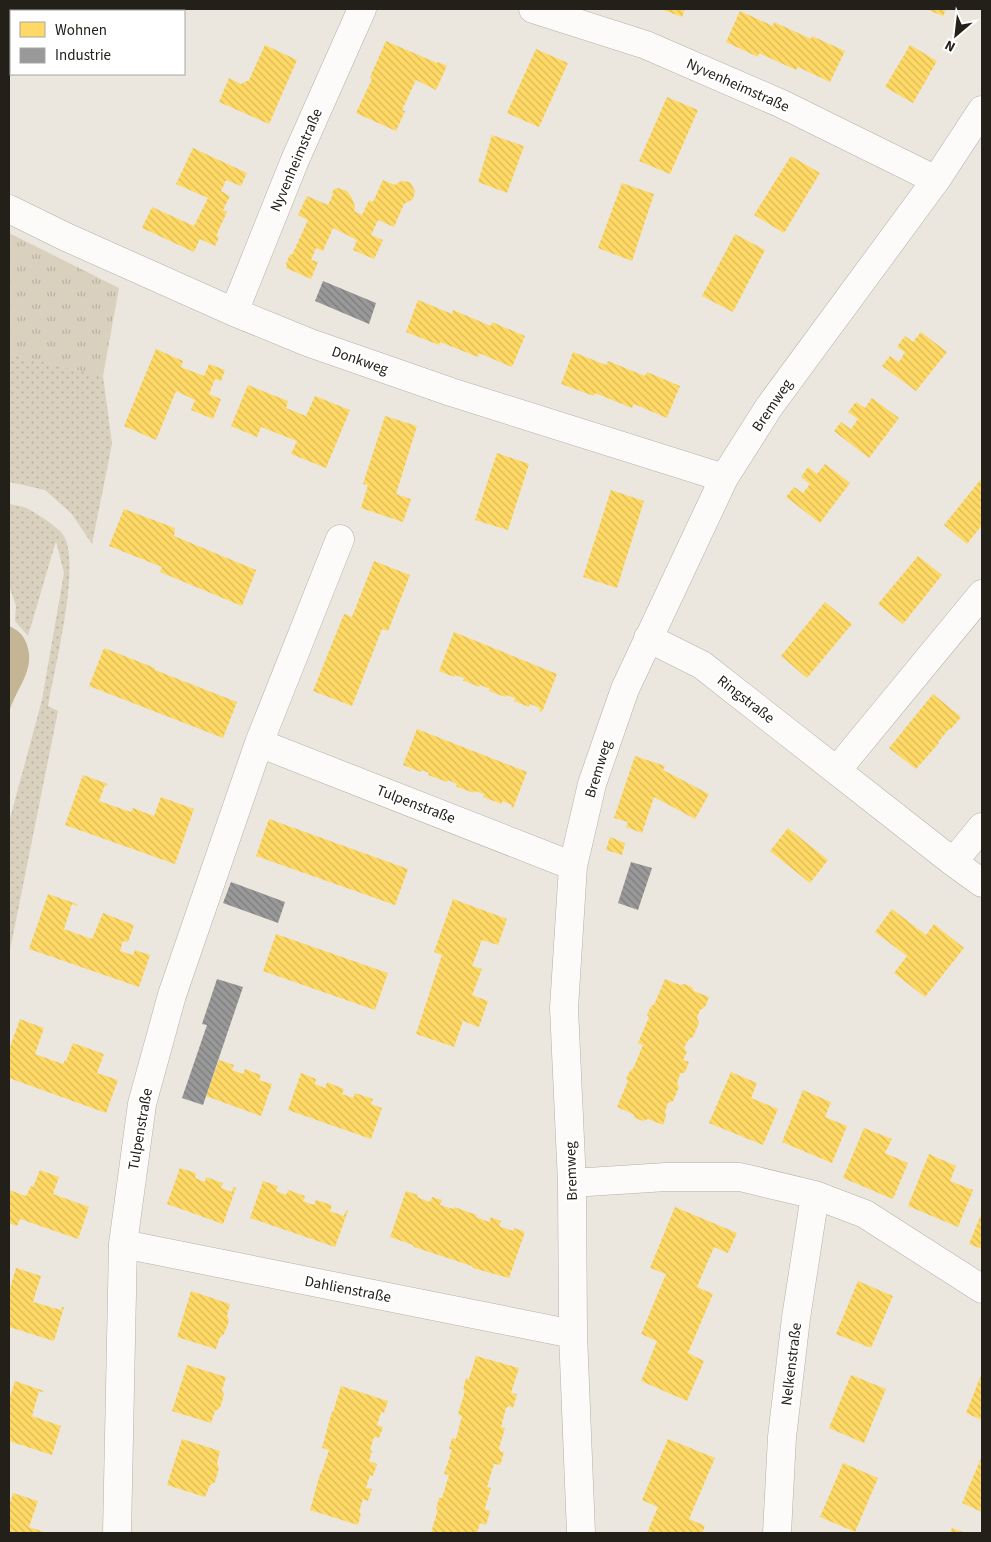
<svg xmlns="http://www.w3.org/2000/svg" width="991" height="1542" font-family="'Source Sans 3',sans-serif">
<defs>
<pattern id="grass-dots" width="8" height="8" patternUnits="userSpaceOnUse" patternTransform="scale(1.25)"><rect width="8" height="8" fill="#d9d0be"/><path d="M2 2h.1M6 6h.1" fill="none" stroke="#bab2a3" stroke-width="1.8" stroke-linecap="round"/></pattern>
<pattern id="park-tufts" width="24" height="20" patternUnits="userSpaceOnUse" patternTransform="scale(1.25)"><rect width="24" height="20" fill="#d9d0be"/><path d="M3 7l-1-3M5 7V3M7 7l1-3M15 17l-1-3M17 17v-4M19 17l1-3" fill="none" stroke="#bab2a3"/></pattern>
<pattern id="homes-back-hatch" width="6" height="6" patternUnits="userSpaceOnUse" patternTransform="scale(1.25)"><rect width="6" height="6" fill="#ffd966"/><path d="M-1 5l2 2M0 0l6 6M5-1l2 2" fill="none" stroke="#daba58"/></pattern>
<pattern id="industry-back-hatch" width="6" height="6" patternUnits="userSpaceOnUse" patternTransform="scale(1.25)"><rect width="6" height="6" fill="#999"/><path d="M-1 5l2 2M0 0l6 6M5-1l2 2" fill="none" stroke="#7c7c7c"/></pattern>
</defs>
<rect width="100%" height="100%" fill="#ebe7de"/>
<path fill="url(#grass-dots)" d="M9,354L103,376L112,444L92,544L71,513L45,490L9,482Z
M9,504C14,505 19,506 24,507C32,510 60,528 64,536C81,566 54,670 48,706L58,711L9,955V822L42,700L64,573L56,541L28,636L15,621L16,606L9,585Z"/>
<path fill="url(#park-tufts)" d="M9,233L119,288L103,376L9,354Z"/>
<path fill="#c4b594" d="M9,626C18,630 24,635 27,645C36,671 15,689 9,713Z"/>
<path fill="url(#homes-back-hatch)" d="M661,9H685L682,17Z
M926,9H946L943,16Z
M740,11L773,26L774,22L811,39L812,36L845,51L830,82L798,67L796,70L759,53L758,57L726,42Z
M386,41L437,63L438,62L447,66L436,90L416,80L402,110L405,111L396,131L356,113L372,79L370,77Z
M265,45L297,60L269,124L219,102L229,78L241,84L249,80Z
M910,45L937,61L913,103L885,87Z
M536,49L568,63L539,127L507,113Z
M667,97L698,110L670,174L639,161Z
M492,135L524,146L507,193L478,182Z
M193,148L247,173L241,186L226,180L221,191L230,196L223,210L227,212L216,236L219,237L215,246L200,239L194,252L142,228L152,207L194,226L208,198L176,184Z
M791,156L820,173L784,233L754,215Z
M383,180L395,185L401,181L410,182L415,191L413,199L404,204L394,227L378,220L371,235L383,240L374,259L353,250L357,240L333,228L323,251L316,248L311,260L318,262L311,279L286,268L287,265L286,264L290,254L292,255L308,220L298,215L307,196L328,205L333,194L332,193L334,189L338,188L347,191L352,198L355,207L354,211L362,215L369,200L373,202Z
M622,183L654,194L632,261L598,248Z
M735,234L765,250L733,312L702,296Z
M418,300L452,314L453,310L491,326L492,322L525,336L512,367L479,353L478,357L440,342L439,345L406,332Z
M921,332L947,352L916,391L882,366L890,356L899,362L905,352L897,347L905,336L913,342Z
M156,349L183,361L181,367L204,376L209,364L225,370L221,381L215,379L209,394L221,399L213,419L191,410L195,400L176,391L156,440L124,426Z
M573,352L606,365L608,361L645,376L647,372L680,386L668,415L667,418L634,404L632,408L595,393L594,396L561,384Z
M248,385L288,401L286,408L306,416L315,396L350,410L326,468L291,454L297,441L261,427L257,437L231,426Z
M872,398L899,418L869,458L834,431L841,422L851,429L858,419L848,412L856,402L865,408Z
M385,416L417,426L396,494L411,499L403,522L361,508L368,485L363,484Z
M497,453L529,464L508,530L475,520Z
M825,464L850,483L820,523L786,497L794,487L803,493L810,484L801,477L808,467L817,474Z
M982,478V525L967,544L944,525Z
M611,490L644,501L617,588L583,577Z
M124,509L175,528L174,536L256,570L242,606L160,572L162,567L109,546Z
M918,556L942,575L903,624L878,604Z
M374,561L410,575L388,631L382,629L352,706L313,691L344,614L352,617Z
M825,602L852,624L807,678L781,656Z
M454,632L557,674L542,712L539,711L540,708L530,704L529,707L514,701L515,698L506,695L505,697L489,691L490,689L480,685L479,687L465,681H463L464,678L455,675L454,677L439,671Z
M104,648L155,668V670L237,702L223,738L89,686Z
M933,694L961,717L951,729H949L938,742L939,743L916,769L889,748Z
M417,729L527,772L513,808L511,807L512,805L502,801V804L483,797L484,794L475,791L474,793L457,787L456,786L457,784L448,780L447,782L428,775L429,773L422,770L421,772L403,765Z
M635,756L665,766L663,770L709,794L695,819L654,797L642,833L626,827L628,822L614,818Z
M83,775L108,784L107,786L105,785L99,801L131,812L133,808L154,816L161,797L194,809L175,864L65,825Z
M269,819L408,869L395,905L256,856Z
M788,828L828,860L810,883L770,851Z
M610,837L625,843L622,855L606,850Z
M48,894L77,904V906L72,904L64,929L92,939L103,913L134,925L128,942L123,941L120,951L133,955L135,950L150,955L139,987L29,949Z
M453,899L507,919L498,945L482,940L472,966L482,969L472,995L488,1001L479,1027L463,1021L454,1047L416,1034L442,955L434,952Z
M892,909L926,935L934,924L964,948L925,997L894,973L907,956L875,932Z
M276,934L388,973L375,1010L263,971Z
M665,979L680,985L684,984L692,987L694,991L709,997L705,1007L700,1010L697,1018L699,1023L693,1037L689,1039L684,1048L687,1052L683,1060L689,1062L685,1072L680,1074L677,1083L679,1087L673,1101L668,1103L665,1112L666,1116L663,1125L648,1119L643,1121L635,1118L633,1114L617,1107L628,1081L626,1079L630,1071L633,1069L643,1045L638,1043L649,1017L647,1015L651,1006L654,1005Z
M20,1019L44,1028L35,1054L63,1064L65,1060L66,1061L73,1043L104,1054L97,1073L118,1080L106,1113L9,1078V1050Z
M219,1060L234,1065L232,1070L243,1074L245,1069L261,1075L259,1080L272,1084L261,1116L206,1096Z
M731,1072L757,1083L751,1098L778,1109L763,1145L709,1123Z
M301,1073L316,1079L315,1084L325,1088L327,1082L344,1089L342,1094L353,1098L355,1093L373,1099L371,1104L382,1108L371,1139L288,1110Z
M803,1090L831,1102L825,1117L847,1126L832,1163L782,1142Z
M864,1128L892,1139L885,1153L908,1163L893,1199L843,1178Z
M929,1154L956,1166L950,1181L973,1190L958,1227L908,1206Z
M180,1168L196,1173L195,1178L205,1182L206,1177L223,1183L221,1188L232,1192L233,1187L236,1188L223,1224L167,1204Z
M40,1170L59,1177L53,1194L89,1207L78,1239L20,1219L17,1226L9,1223V1190L26,1196L31,1186L33,1187Z
M263,1181L278,1186L276,1191L286,1195L288,1190L305,1196L303,1201L314,1205L316,1200L332,1205L330,1211L344,1216L346,1210L348,1211L335,1247L250,1218Z
M406,1191L418,1195L417,1197L430,1202L432,1197L442,1200L440,1205L453,1209L454,1207L477,1215L476,1217L489,1222L491,1217L501,1221L499,1226L513,1231L514,1228L525,1232L509,1278L473,1268L472,1266L414,1247L413,1245L390,1237Z
M675,1207L737,1233L728,1253L714,1247L697,1287L713,1294L688,1353L704,1361L687,1401L641,1381L657,1341L641,1334L666,1274L650,1268Z
M982,1212V1249L969,1244Z
M16,1268L41,1276L33,1302L61,1310L62,1307H64L54,1341L9,1327V1292Z
M858,1281L893,1296L871,1348L836,1334Z
M191,1291L230,1304L227,1316L229,1321L224,1334L220,1337L216,1349L177,1337Z
M476,1356L519,1368L511,1393L517,1394L513,1408L509,1406L506,1408L501,1427L505,1428L499,1448L500,1451L504,1452L500,1465L494,1464L487,1487L491,1488L485,1508L486,1510L490,1511L486,1525L480,1523L477,1533H431L438,1509H436L439,1498H442L449,1475L444,1474L452,1450L449,1449L452,1438L456,1439L462,1416L458,1414L465,1391L463,1390L466,1378L469,1379Z
M187,1365L226,1377L222,1390L224,1395L220,1408L215,1411L211,1423L172,1411Z
M982,1373V1420L966,1413Z
M851,1375L886,1389L864,1443L829,1428Z
M15,1381L44,1391L43,1392L39,1391L32,1416L61,1426L52,1455L9,1441V1400Z
M341,1386L388,1401L384,1413L381,1412L377,1425L383,1427L379,1438L374,1437L370,1450L372,1451L369,1461L377,1464L373,1476L370,1475L366,1488L372,1489L368,1501L363,1499L359,1512L361,1513L358,1525L310,1510L320,1474H321L329,1450L322,1448L332,1411L333,1412Z
M182,1439L220,1451L217,1463L219,1468L215,1482L210,1485L205,1497L167,1485Z
M668,1439L715,1458L689,1519L705,1526L702,1533H647L658,1507L642,1500Z
M982,1456V1512L962,1503Z
M843,1463L878,1478L855,1532L820,1517Z
M13,1493L38,1501L29,1527L47,1533H9V1506Z
M952,1528L966,1533H950Z"/>
<path fill="url(#industry-back-hatch)" d="M323,281L376,303L369,324L315,301Z
M631,862L652,868L638,910L618,903Z
M231,882L285,902L278,923L223,903Z
M217,979L243,987L203,1105L182,1098L207,1025L202,1024Z"/>
<g fill="none" stroke-linecap="round" stroke-linejoin="round">
<defs>
<path id="minor" d="M533,9L646,45L782,104L936,180
M9,209L66,237L234,312L310,343L451,392L724,478
M234,312L295,160L362,9
M648,638L702,665L953,862L982,883
M259,743L340,539
M837,770L982,594
M953,862L982,827
M572,1183L666,1177H740L815,1195L865,1214L982,1289
M123,1244L573,1334
M117,1533L123,1244L142,1104L172,995L259,743L573,866
M581,1533L573,1334L572,1183L564,1008L573,866L592,784L625,689L724,478L769,407L936,180L982,110
M777,1533L782,1437L796,1318L815,1195"/>
</defs>
<use href="#minor" stroke="#b3b0a9" stroke-width="29"/>
<use href="#minor" stroke="#fcfbfa" stroke-width="28"/>
</g>
<g text-anchor="middle" stroke-width="5" stroke-linejoin="round" paint-order="stroke">
<g font-size="15" fill="#23201a" stroke="#fff">
<text transform="translate(738 85) rotate(24)" y="5">Nyvenheimstraße</text>
<text transform="translate(296 160) rotate(-67)" y="5">Nyvenheimstraße</text>
<text transform="translate(360 360) rotate(19)" y="5">Donkweg</text>
<text transform="translate(772 405) rotate(-56)" y="5">Bremweg</text>
<text transform="translate(746 699) rotate(38)" y="5">Ringstraße</text>
<text transform="translate(598 769) rotate(-73)" y="5">Bremweg</text>
<text transform="translate(416 804) rotate(21)" y="5">Tulpenstraße</text>
<text transform="translate(140 1129) rotate(-80)" y="5">Tulpenstraße</text>
<text transform="translate(571 1171) rotate(-92)" y="5">Bremweg</text>
<text transform="translate(348 1289) rotate(11)" y="5">Dahlienstraße</text>
<text transform="translate(791 1364) rotate(-83)" y="5">Nelkenstraße</text>
</g>
</g>
<rect width="991" height="1542" fill="none" stroke="#23201a" stroke-width="20"/>
<rect x="10" y="10" width="175" height="65" fill="#ffffff" stroke="#a7a6a3"/>
<rect x="20" y="22" width="25" height="15" fill="#ffd966" stroke="#a7a6a3"/>
<text x="55" y="35" font-size="15" fill="#23201a">Wohnen</text>
<rect x="20" y="48" width="25" height="15" fill="#999999" stroke="#a7a6a3"/>
<text x="55" y="60" font-size="15" fill="#23201a">Industrie</text>
<g transform="translate(956 35) rotate(208)" stroke="#ffffff" stroke-width="4" paint-order="stroke">
<path d="M0-4L9 19L0 12L-9 19Z" fill="#23201a"/>
<text y="-8" font-size="14" font-weight="bold" text-anchor="middle" fill="#23201a">N</text>
</g>
</svg>
